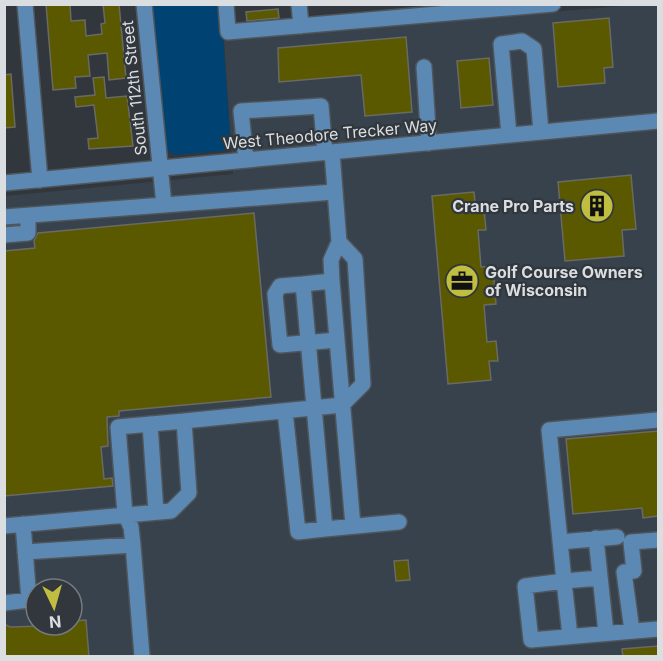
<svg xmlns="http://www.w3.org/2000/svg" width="663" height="661" font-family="Inter,sans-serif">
<rect width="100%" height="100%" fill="#31373c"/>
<path fill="#37424c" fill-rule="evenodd" d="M633,5H658V656H5V196L233,174L224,40ZM36,589H72V625H36Z"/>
<path fill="#004372" d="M153,5H221L231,150L175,155L167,151Z"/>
<path fill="#5b5900" stroke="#6a6a62" stroke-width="1.5" d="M46,4H70L71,21L85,20L86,36L102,34L101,24L105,23L103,4H119L126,78L109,80L107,53L88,55L90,76L75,77L76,88L53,90Z
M278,9L279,18L247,21L246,12Z
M609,18L613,67L604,68L605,83L558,87L553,23Z
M406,37L412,112L365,116L361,75L279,82L278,48Z
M489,58L493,105L461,108L457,61Z
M11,74L15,127L4,128V75Z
M104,77L106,98L127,96L133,146L89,149L88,139L98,138L94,105L76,107L75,97L95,95L93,78Z
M631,175L636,229L622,230L624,256L565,261L558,182Z
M474,192L476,211L484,210L486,230H478L481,267L493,266L496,304L484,305L487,342L496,341L498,361H489L491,380L448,384L432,196Z
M254,213L271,397L119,411V416L107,417L108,446L101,447L104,479L112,478L113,486L4,496V251L35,248L34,241L38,233Z
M658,431V516L643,518L642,508L573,514L566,439Z
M408,560L410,580L396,581L394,561Z
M86,620L89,657H4V624L10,627L72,625V621Z
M658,646V657H623L622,649Z"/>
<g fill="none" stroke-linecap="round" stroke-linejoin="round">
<defs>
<path id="minor" d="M25,4L40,180
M144,4L164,205L334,192
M226,4L228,32L553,4
M299,4L301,26
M424,67L429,143
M509,135L501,44L522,41L534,49L541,132
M332,152L339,242L331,260L332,281L353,526
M246,160L241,111L321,106L325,153
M4,183L658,121
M4,217L164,205
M4,235L28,233V216
M332,281L303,284L325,529L399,522
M303,284L280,286L275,294L280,345L337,340
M285,411L298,532L325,529
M658,420L549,430L564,581L525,586L531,640L658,629
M150,424L156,512
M4,526L171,511L189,493L184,421L342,405L363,384L355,259L339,242
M596,538L606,633
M560,542L617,537
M133,545L131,527L125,514L118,427L184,421
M25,552L133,545L142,656
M4,603L29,600L23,524
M632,631L624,572L634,571L631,542L658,540
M570,636L564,581L600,578"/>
</defs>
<use href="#minor" stroke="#4f555a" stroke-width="18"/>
<use href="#minor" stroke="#5b89b4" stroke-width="15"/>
</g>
<defs>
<symbol id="building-disc" viewBox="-11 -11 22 22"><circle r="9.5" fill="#c0be41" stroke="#31373c"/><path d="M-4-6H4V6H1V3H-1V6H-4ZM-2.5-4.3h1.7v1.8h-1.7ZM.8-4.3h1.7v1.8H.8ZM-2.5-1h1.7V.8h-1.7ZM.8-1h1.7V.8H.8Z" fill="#111"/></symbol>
<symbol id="office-disc" viewBox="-11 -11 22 22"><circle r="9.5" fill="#c0be41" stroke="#31373c"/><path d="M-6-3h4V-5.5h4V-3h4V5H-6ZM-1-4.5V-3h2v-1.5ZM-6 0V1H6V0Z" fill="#111"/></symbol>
</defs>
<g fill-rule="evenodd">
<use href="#building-disc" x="578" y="187" width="38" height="38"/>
<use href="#office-disc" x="443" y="262" width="38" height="38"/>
</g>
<g text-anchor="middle" stroke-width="4.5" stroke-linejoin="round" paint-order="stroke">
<g font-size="16" fill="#dadee1" stroke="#31373c">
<text transform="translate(134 88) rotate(-96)" y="6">South 112th Street</text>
<text transform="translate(330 134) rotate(-5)" y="6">West Theodore Trecker Way</text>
</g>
<g font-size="16" font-weight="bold" fill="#dadee1" stroke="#31373c" text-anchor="end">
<text x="574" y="212">Crane Pro Parts</text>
<text x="485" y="278" text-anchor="start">Golf Course Owners<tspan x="485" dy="18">of Wisconsin</tspan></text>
</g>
</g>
<rect width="663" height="661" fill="none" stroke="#dadee1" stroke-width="12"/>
<g transform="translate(54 607) rotate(175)"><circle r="28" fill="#31373c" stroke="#757a7e" stroke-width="1.5"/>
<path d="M0-4.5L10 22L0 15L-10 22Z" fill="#c0be41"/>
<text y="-9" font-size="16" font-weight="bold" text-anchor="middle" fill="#dadee1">N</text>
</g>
</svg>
